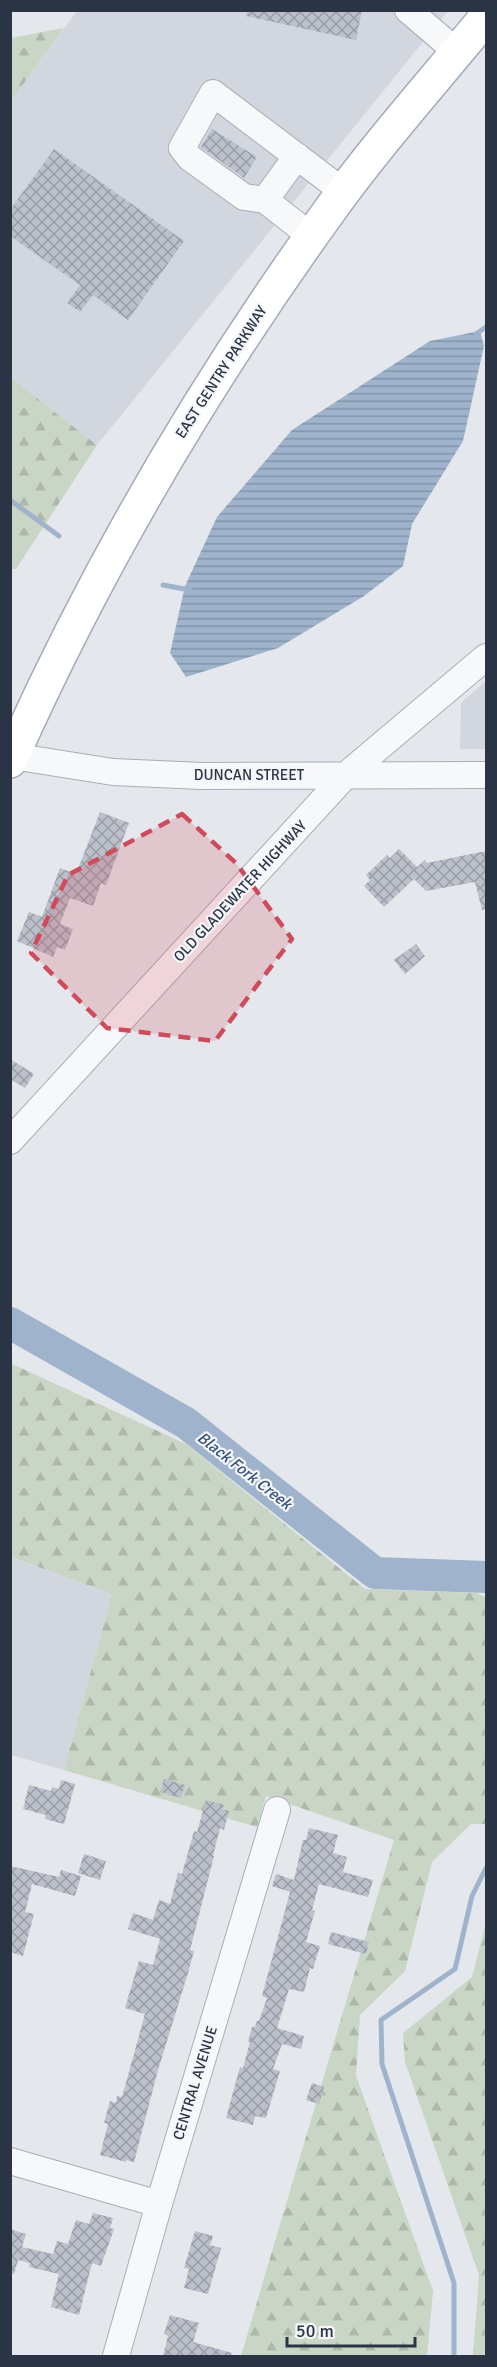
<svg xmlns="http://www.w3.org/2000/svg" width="497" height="2367" font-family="Signika,sans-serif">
<defs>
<pattern id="forest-firs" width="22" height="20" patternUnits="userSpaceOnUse" patternTransform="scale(1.5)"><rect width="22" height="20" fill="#c9d6c5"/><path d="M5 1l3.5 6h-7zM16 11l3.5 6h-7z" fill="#adb8ab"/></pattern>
<pattern id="water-rules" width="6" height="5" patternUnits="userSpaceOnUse" patternTransform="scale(1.5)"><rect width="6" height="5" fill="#9fb4cc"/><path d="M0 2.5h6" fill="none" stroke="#8293a7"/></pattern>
<pattern id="building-cross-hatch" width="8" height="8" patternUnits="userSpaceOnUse" patternTransform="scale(1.5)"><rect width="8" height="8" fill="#bbc0ca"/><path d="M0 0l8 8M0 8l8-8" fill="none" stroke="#989da6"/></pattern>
</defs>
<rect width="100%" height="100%" fill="#e4e7ec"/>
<path fill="#d2d6de" d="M77,11H448L97,445L11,378V101Z
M486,681V749H460L461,703Z
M10,1557L112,1594L64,1770L11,1755Z"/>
<path fill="url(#forest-firs)" d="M64,28L11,101V38Z
M11,378L97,445L16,569H11Z
M10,1363L186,1444L365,1589L477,1593L486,1598V1824H471L432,1862L405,1971L360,2015L356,2076L433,2291L427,2356H241L394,1840L266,1796L257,1827L64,1770L112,1594L11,1557Z
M486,1922V2356H473L479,2275L405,2062L403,2033L472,1977Z"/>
<path fill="url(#water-rules)" d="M480,331L484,346L463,441L412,524L403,566L364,596L278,648L186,677L170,653L185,586L217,517L292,430L430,341Z"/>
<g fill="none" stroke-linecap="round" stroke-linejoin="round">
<path stroke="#9fb4cc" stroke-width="5" d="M476,334L486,327
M10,500L59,536
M163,585L190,590
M454,2356V2283L382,2064L381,2020L455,1969L472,1896L486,1868"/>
<path stroke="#9fb4cc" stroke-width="32" d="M10,1323L186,1423L375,1573L486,1577"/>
</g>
<path fill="url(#building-cross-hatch)" d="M247,10H362L356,40L246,16Z
M212,129L257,157L244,178L201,147Z
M54,149L184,241L128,320L93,295L80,312L67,303L80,285L10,236V210Z
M100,812L129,823L106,885L101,883L93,906L70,898L60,924L73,929L65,950L57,947L53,957L17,941L29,912L42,917L60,868L76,874Z
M399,849L417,867L425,860L427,863L486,851V909L482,910L475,882L426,891L414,879L384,907L364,886L370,880L366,875L387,855L390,858Z
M416,944L425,956L405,974L394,960Z
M10,1059L34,1074L25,1088L10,1079Z
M164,1779L185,1785L181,1798L160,1792Z
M61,1780L75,1784L64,1824L45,1819L46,1815L23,1809L29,1785L51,1791L52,1787L59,1789Z
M206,1800L224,1805L222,1809L229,1811L224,1830L220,1828L213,1856H214L190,1950L194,1951L188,1973L158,2070L134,2162L126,2160V2162L100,2155L108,2124L104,2123L110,2101L116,2103L117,2096L122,2097L145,2014L125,2008L139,1961L153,1965L160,1939L128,1929L133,1913L153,1920L159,1900L170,1904L178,1873L182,1874L194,1831L197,1832Z
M309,1828L338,1835L333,1853L347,1857L343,1872L373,1880L368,1897L319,1884L312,1910L315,1911L306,1942L320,1946L313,1969L310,1968L304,1992L289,1989L277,2028L304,2036L301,2049L282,2044L273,2069L280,2071L266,2118L255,2116L253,2125L226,2118L240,2067L243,2068L250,2042H248L252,2027H255L257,2021H259L267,1998L262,1996L290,1892L272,1886L276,1874L294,1880L303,1840H306Z
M84,1854L106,1861L100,1880L78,1873Z
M10,1866L59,1877L61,1870L81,1876L75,1896L32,1884L25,1912L34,1914L23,1956L10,1952Z
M331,1932L369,1942L366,1954L328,1944Z
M312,2083L324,2087L319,2104L306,2100Z
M93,2213L113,2218L110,2228L114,2229L101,2266L92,2263L79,2315L51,2307L59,2274L29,2267L30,2263L18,2260L14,2274L10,2273V2229L26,2234L22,2247L53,2254L57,2241L68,2244L76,2220L89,2224Z
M195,2231L213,2236L210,2245L221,2248L208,2294L184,2288L189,2269L184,2268Z
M170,2315L199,2323L193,2342L232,2353L231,2356H163L168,2336L164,2334Z"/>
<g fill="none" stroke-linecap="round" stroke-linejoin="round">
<defs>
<path id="minor" d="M408,10L457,52
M265,200L297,156
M311,236L265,200L244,197L190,158L182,148L213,93L344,192
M12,756L113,772L202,776L486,775
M10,1141L346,775L486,657
M10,2161L159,2204
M116,2356L159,2204L277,1810"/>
<path id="major" d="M10,761C97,566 205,383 330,210C378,143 434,81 486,17"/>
</defs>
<use href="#minor" stroke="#a9aeb7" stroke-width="28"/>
<use href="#major" stroke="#a3abb8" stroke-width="36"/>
<use href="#minor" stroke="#f7f8fa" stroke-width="26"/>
<use href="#major" stroke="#fff" stroke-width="33"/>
</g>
<path fill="#d1495b" fill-opacity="0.2" stroke="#d1495b" stroke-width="4.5" stroke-dasharray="12 8" stroke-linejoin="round" d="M182,814L236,863L292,939L215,1041L107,1028L31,953L68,875Z"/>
<g text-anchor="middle" stroke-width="4.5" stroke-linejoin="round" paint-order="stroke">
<g font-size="15" fill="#2b3445" stroke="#f4f6f9">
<text transform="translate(221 372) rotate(-57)" y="5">EAST GENTRY PARKWAY</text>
<text x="249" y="780">DUNCAN STREET</text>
<text transform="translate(240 891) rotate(-47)" y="5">OLD GLADEWATER HIGHWAY</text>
<text transform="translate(195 2083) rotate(-73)" y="5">CENTRAL AVENUE</text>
</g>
<g font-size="16" font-style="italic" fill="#34527a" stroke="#f4f6f9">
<text transform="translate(245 1470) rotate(38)" y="6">Black Fork Creek</text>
</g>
</g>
<rect width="497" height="2367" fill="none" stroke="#2b3445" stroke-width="24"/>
<path d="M287 2337v9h128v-9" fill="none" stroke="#2b3445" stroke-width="3"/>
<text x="296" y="2337" font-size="18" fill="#2b3445" stroke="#f4f6f9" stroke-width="4.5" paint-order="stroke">50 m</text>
</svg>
